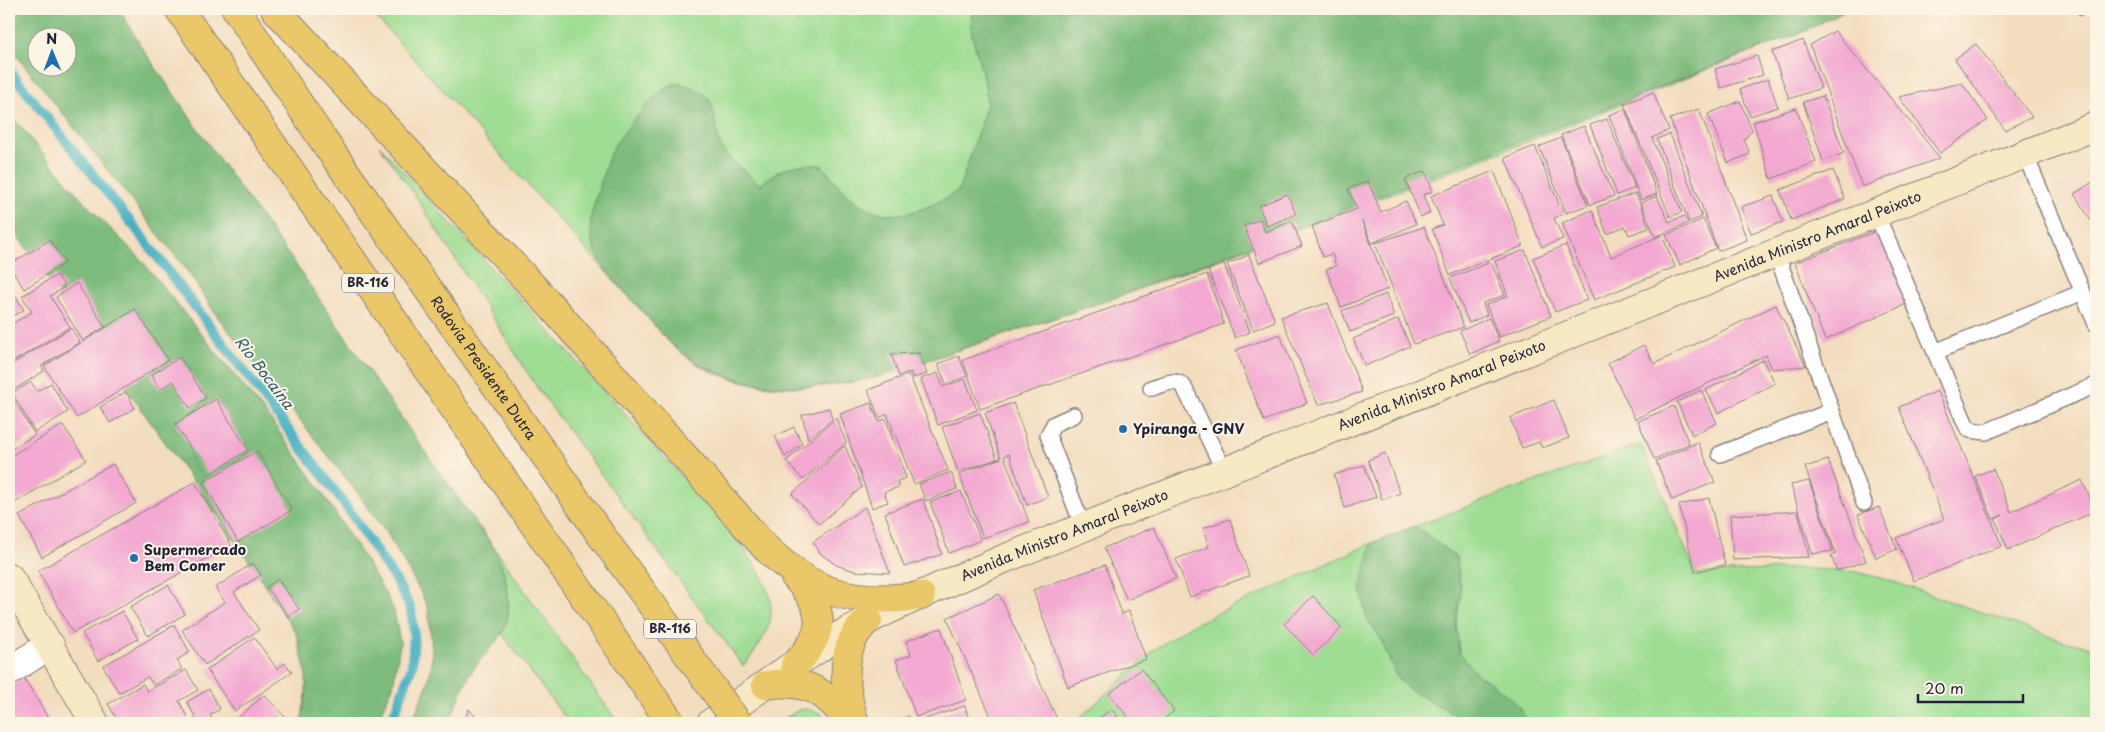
<svg xmlns="http://www.w3.org/2000/svg" width="2105" height="732" font-family="'Playpen Sans',sans-serif">
<rect width="100%" height="100%" fill="#fcf5e5"/>
<filter id="ink" filterUnits="userSpaceOnUse"><feTurbulence type="fractalNoise" baseFrequency=".02" numOctaves="2"/><feDisplacementMap in="SourceGraphic" scale="10" xChannelSelector="R" yChannelSelector="G"/><feConvolveMatrix kernelMatrix="1 2 1 2 8 2 1 2 1" color-interpolation-filters="sRGB"/></filter>
<filter id="wash" filterUnits="userSpaceOnUse"><feTurbulence type="fractalNoise" baseFrequency=".0096" numOctaves="4" result="noise"/><feDisplacementMap in="SourceGraphic" scale="20" xChannelSelector="R" yChannelSelector="G"/><feGaussianBlur stdDeviation="1.12" result="paint"/><feColorMatrix in="noise" values="0 0 0 0 0 0 0 0 0 0 0 0 0 0 0 0 0 1.4 0 .05"/><feComposite in="paint" operator="in"/></filter>
<g filter="url(#wash)">
<rect width="100%" height="100%" fill="#f3ddbf"/>
<path fill="#9edd93" stroke="#608067" d="M369,9H1847L1807,30L1492,156L1123,295L878,377C822,390 757,394 704,368C694,363 684,354 675,348Z
M379,145L725,524C745,552 782,590 768,627C763,641 753,654 743,666L538,389L412,191Z
M1641,444L1696,574L1799,568L1857,572L1891,581L2067,642L2096,648V723H1074L1155,649L1190,626L1372,543L1508,491Z
M481,529L618,723H569L502,634C516,588 504,568 481,529Z
M806,709L820,713L828,723H784L782,720L799,710Z"/>
<path fill="#7ebc7d" stroke="#506f5c" fill-rule="evenodd" d="M9,9H119L142,48L214,152L293,261L409,429L495,550C506,572 516,613 501,635C493,648 480,658 472,671C462,687 457,706 448,723H411L426,688L431,670L432,650L428,608L417,585L386,532L353,487L217,316L186,269L9,46ZM38,38H68V68H38Z
M971,9H1847L1807,30L1123,295L878,377C811,392 732,394 676,348C661,336 649,318 636,304C617,283 596,265 591,235C591,230 590,222 591,217C593,207 608,156 613,148C622,134 659,86 674,84C682,83 693,87 700,91C720,102 712,131 722,148C731,164 748,172 760,185C782,167 792,163 821,165C834,179 847,197 865,207C896,225 932,207 959,190L987,104L985,84L972,35Z
M9,113L83,201L137,255L270,419L320,489L380,584L394,610L400,643L393,686L376,723H301L306,694V673L296,633L244,553L9,224Z
M1415,526L1457,558L1461,593L1456,622L1459,652L1476,674L1490,682L1516,703L1529,723H1463L1454,714L1407,688L1396,676L1380,637L1366,617L1361,587L1372,543Z"/>
<g fill="none" stroke-linecap="round" stroke-linejoin="round">
<path stroke="#45b1c3" stroke-width="10" d="M9,70L137,230L346,506L396,581L411,609L414,635L412,666L391,723"/>
</g>
<g id="blocks">
<path fill="#f3a9d1" d="M2074,9H2089L2080,16Z
M1835,31L1940,158L1862,187L1810,45Z
M1803,40L1821,88L1789,99L1772,52Z
M1976,44L2032,117L2005,130L1955,59Z
M1757,56L1763,75L1721,88L1715,69Z
M1768,79L1778,107L1750,116L1740,89Z
M1962,83L1988,120L1940,153L1899,97Z
M1653,92L1669,130L1652,138L1682,212L1670,217L1624,104Z
M1823,96L1844,153L1823,161L1803,102Z
M1740,101L1752,130L1744,140L1750,154L1728,163L1708,114Z
M1796,108L1816,162L1771,179L1753,122Z
M1625,109L1657,194L1641,200L1609,115Z
M1699,109L1747,240L1718,251L1670,119Z
M1607,119L1635,188L1617,195L1590,125Z
M1584,126L1614,196L1590,205L1561,135Z
M1670,134L1702,217L1689,222L1657,139Z
M1561,138L1588,205L1566,213L1539,147Z
M1535,146L1563,214L1554,218L1563,239L1542,247L1505,158Z
M1833,170L1845,199L1791,220L1780,190Z
M1425,171L1433,191L1423,195L1430,213L1421,217L1405,179Z
M1494,171L1523,246L1450,275L1432,229L1443,225L1431,196Z
M2096,180V228L2074,194Z
M1368,181L1381,212L1406,201L1416,224L1372,243L1362,221L1388,289L1341,307L1326,269L1336,266L1332,254L1323,257L1312,226L1357,209L1348,189Z
M1636,193L1649,228L1629,235L1625,226L1607,234L1597,207Z
M1287,194L1296,214L1267,226L1259,206Z
M1657,196L1669,222L1684,216L1688,223L1655,237L1641,203Z
M1773,196L1783,222L1751,233L1741,207Z
M1592,210L1611,257L1662,235L1675,267L1594,300L1562,223Z
M1260,219L1265,232L1292,221L1302,246L1259,263L1244,226Z
M1703,219L1716,248L1680,265L1666,235Z
M1424,227L1464,327L1414,344L1375,243Z
M1879,230L1909,303L1825,340L1795,263Z
M50,240L65,263L24,289L9,265Z
M1566,245L1587,300L1555,312L1533,258Z
M1525,250L1551,316L1499,337L1486,305L1508,296L1495,261Z
M1249,255L1275,321L1253,330L1227,264Z
M1491,262L1505,295L1483,303L1487,315L1469,323L1450,278Z
M1224,264L1250,332L1235,338L1208,270Z
M1207,274L1224,324L980,409L963,360Z
M57,275L65,287L50,296L70,327L9,364V326L32,312L22,296Z
M77,283L105,327L83,341L56,297Z
M9,284L24,310L9,318Z
M1386,294L1394,316L1350,332L1342,311Z
M1328,303L1362,392L1318,405L1281,317Z
M1776,305L1806,366L1772,369L1766,355L1635,419L1608,363L1644,345L1654,364Z
M135,309L168,360L77,418L44,366Z
M1489,318L1499,341L1470,354L1460,331Z
M1398,319L1410,346L1365,366L1353,339Z
M71,328L80,342L41,366L44,371L10,392L9,366Z
M1280,334L1307,403L1264,421L1236,350Z
M919,353L927,374L913,378L911,372L899,376L891,354Z
M959,356L967,376L946,384L938,364Z
M180,357L206,398L190,408L173,381L160,390L151,375Z
M1763,360L1775,383L1718,413L1706,390Z
M938,373L943,387L965,379L977,410L938,425L921,379Z
M909,374L948,470L914,484L887,414L879,418L868,390Z
M31,382L37,391L51,383L68,412L35,432L12,393Z
M1701,390L1717,423L1692,435L1677,402Z
M1938,391L2002,546L1914,581L1896,538L1944,519L1899,407Z
M126,392L135,408L110,423L100,407Z
M9,393L35,435L9,450Z
M216,399L248,450L208,475L175,424Z
M1554,400L1569,438L1542,448L1539,442L1522,448L1510,418Z
M871,403L878,421L886,419L906,478L897,481L899,487L884,492L888,502L872,508L840,414Z
M1013,403L1048,497L1027,505L1009,454L1004,456L1029,522L983,538L959,474L1001,458L985,413Z
M1674,406L1689,444L1654,459L1638,421Z
M829,408L832,419L808,439L802,415Z
M980,413L997,459L958,472L942,427Z
M836,418L846,443L803,480L786,461Z
M63,425L86,460L9,506V457Z
M794,427L802,444L785,457L775,436Z
M1698,442L1715,482L1672,500L1656,461Z
M845,446L862,487L819,524L792,494Z
M257,451L292,510L238,542L203,482Z
M1385,453L1400,493L1382,500L1368,460Z
M1828,460L1866,561L1837,571L1831,556L1836,554L1805,467Z
M113,464L136,503L42,557L19,516Z
M1364,465L1376,497L1345,508L1334,475Z
M1993,469L2011,512L2082,480L2096,511L2008,550L1995,519L2003,515L1993,519L1975,476Z
M951,472L957,489L926,501L919,484Z
M1809,481L1833,551L1812,554L1791,485Z
M195,482L231,545L73,633L38,571Z
M961,491L981,540L949,553L930,502Z
M1709,498L1725,565L1695,572L1679,505Z
M923,499L942,554L904,567L885,513Z
M865,507L890,573L855,571L836,565L821,554L813,542Z
M1879,507L1897,549L1876,558L1858,515Z
M1798,511L1809,557L1733,560L1730,515Z
M1230,519L1249,576L1190,597L1176,559L1209,547L1203,528Z
M1154,527L1176,578L1127,600L1104,548Z
M253,563L261,575L234,592L259,630L205,665L182,630L225,602L215,588Z
M1105,565L1122,614L1129,611L1146,659L1068,687L1033,590Z
M278,579L299,609L288,617L267,587Z
M168,585L185,614L148,636L130,607Z
M999,594L1059,723H994L947,618Z
M1313,596L1342,628L1313,655L1284,624Z
M122,611L138,639L98,661L82,633Z
M174,625L190,652L177,660L182,669L153,685L148,677L119,693L103,666Z
M941,628L966,700L916,717L896,660L911,655L906,641Z
M254,637L277,669L285,663L292,672L235,711L207,670Z
M1141,669L1174,711L1159,723H1133L1109,694Z
M186,670L198,690L179,701L188,717L178,723H119L108,704L143,684L147,691Z
M24,678L51,723H9V687Z
M209,689L220,709L210,715L215,723H188L196,718L187,702Z
M264,695L285,717L278,723H232Z
M965,706L969,720L960,723H900L899,720L909,716L913,723Z
M469,709L481,723H464Z
M1112,709L1122,723H1092Z
M985,716L988,723H967Z"/>
</g>
</g>
<g filter="url(#ink)">
<use href="#blocks" fill-opacity="0" stroke="#8a807d" stroke-width="1"/>
<g fill="none" stroke-linecap="round" stroke-linejoin="round">
<defs>
<path id="lane" d="M2025,154L2096,324
M1876,213L1966,425L1970,430L1986,432L2096,385
M1776,252L1864,503
M1935,352L2083,292
M1151,388C1162,385 1175,377 1184,387L1224,471
M1074,415L1054,424L1048,435L1083,527
M1720,454L1832,411"/>
<path id="street" d="M9,671L50,645"/>
<g id="secondary">
<path d="M9,577L95,723"/>
<path id="s1" d="M711,723C764,686 817,645 876,616C917,596 959,578 1001,560L2096,126"/>
</g>
<g id="highway">
<path d="M179,9L671,723"/>
<path id="s2" d="M236,9L323,140L601,535"/>
<path d="M275,9L551,306L763,545C813,595 851,604 921,596"/>
<path d="M795,665C826,632 827,610 795,577"/>
<path d="M766,685C807,679 826,691 850,723"/>
<path d="M855,723C844,689 837,647 868,620"/>
</g>
</defs>
<use href="#lane" stroke="#8a807d" stroke-width="18"/>
<use href="#street" stroke="#8a807d" stroke-width="30"/>
<use href="#secondary" stroke="#8a807d" stroke-width="30"/>
<use href="#highway" stroke="#8a807d" stroke-width="30"/>
<use href="#lane" stroke="#fff" stroke-width="15"/>
<use href="#street" stroke="#fff" stroke-width="28"/>
<use href="#secondary" stroke="#f7e9c3" stroke-width="28"/>
<use href="#highway" stroke="#eac769" stroke-width="28"/>
<defs>
<path id="highway-bridge" d="M601,535L738,723"/>
</defs>
<use href="#highway-bridge" stroke="#8a807d" stroke-width="30" stroke-linecap="butt"/>
<use href="#highway-bridge" stroke="#eac769" stroke-width="28"/>
</g>
</g>
<g fill="#1f6fb2" stroke="#fcf5e5" stroke-width="2">
<circle cx="1123" cy="429" r="5"/>
<circle cx="134" cy="558" r="5"/>
</g>
<g text-anchor="middle" stroke-width="4" stroke-linejoin="round" paint-order="stroke">
<g fill="#fcf5e5" stroke="#63616e" stroke-width="1">
<rect x="342" y="273.5" width="52" height="19" rx="4"/>
<rect x="644" y="619.5" width="52" height="19" rx="4"/>
</g>
<g font-size="12" font-weight="bold" fill="#22223b">
<text x="368" y="287">BR-116</text>
<text x="670" y="633">BR-116</text>
</g>
<g font-size="14" fill="#22223b" stroke="#fcf5e5">
<text dy="5" stroke="none"><textPath href="#s1" startOffset="1212">Avenida Ministro Amaral Peixoto</textPath></text>
<text dy="5" stroke="none"><textPath href="#s2" startOffset="436">Rodovia Presidente Dutra</textPath></text>
<text dy="5" stroke="none"><textPath href="#s1" startOffset="808">Avenida Ministro Amaral Peixoto</textPath></text>
<text dy="5" stroke="none"><textPath href="#s1" startOffset="402">Avenida Ministro Amaral Peixoto</textPath></text>
</g>
<g font-size="14" font-weight="bold" fill="#22223b" stroke="#fcf5e5" text-anchor="start">
<text x="1133" y="434">Ypiranga - GNV</text>
<text x="144" y="555">Supermercado<tspan x="144" dy="16">Bem Comer</tspan></text>
</g>
<g font-size="15" font-style="italic" fill="#305b71" stroke="#fcf5e5">
<text transform="translate(264 373) rotate(53)" y="5">Rio Bocaína</text>
</g>
</g>
<rect width="2105" height="732" fill="none" stroke="#fcf5e5" stroke-width="30"/>
<g transform="translate(52 52) rotate(359)"><circle r="24" fill="#fcf5e5" stroke="#a5a1a1"/>
<path d="M0-4L9 19L0 12L-9 19Z" fill="#1f6fb2"/>
<text y="-8" font-size="14" font-weight="bold" text-anchor="middle" fill="#22223b">N</text>
</g>
<path d="M1918 694v8h105v-8" fill="none" stroke="#22223b" stroke-width="2.5"/>
<text x="1925" y="694" font-size="15" fill="#22223b" stroke="#fcf5e5" stroke-width="4" paint-order="stroke">20 m</text>
</svg>
